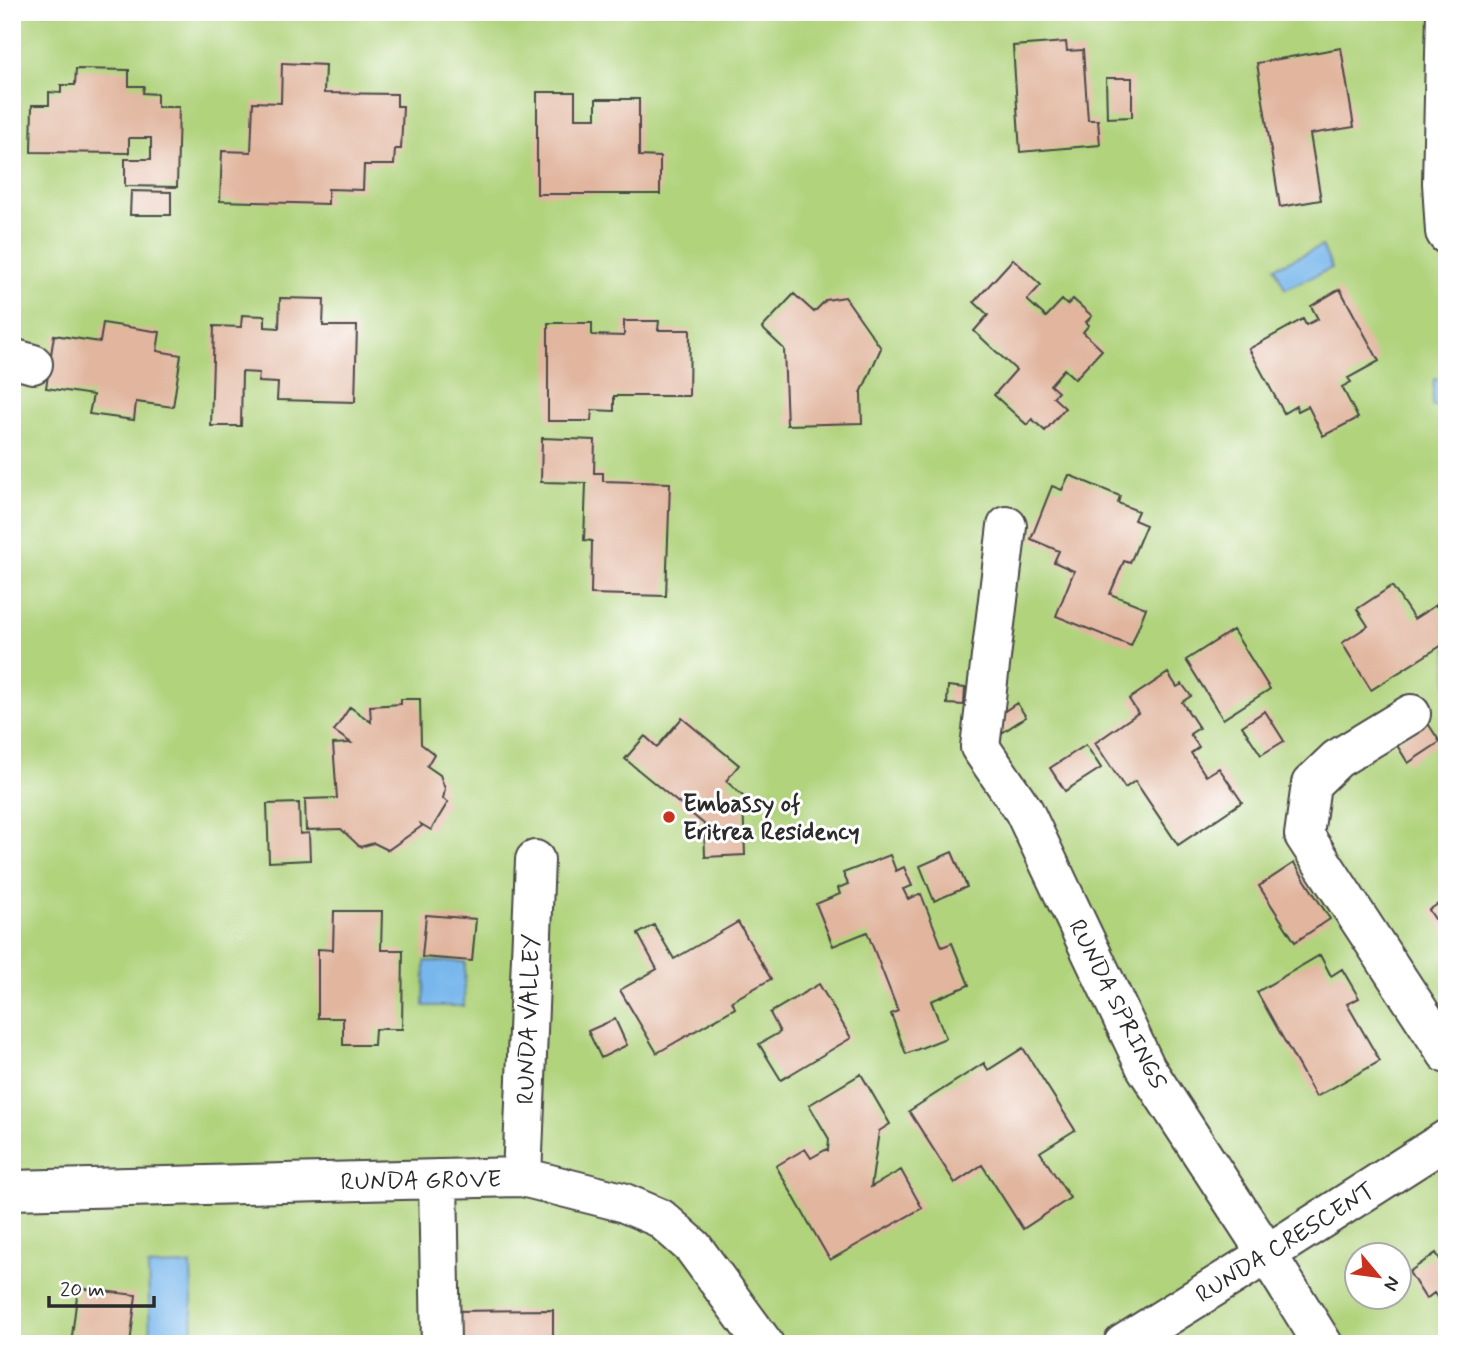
<svg xmlns="http://www.w3.org/2000/svg" width="1459" height="1356" font-family="Mynerve,sans-serif">
<rect width="100%" height="100%" fill="#fff"/>
<filter id="ink" filterUnits="userSpaceOnUse"><feTurbulence type="fractalNoise" baseFrequency=".0143" numOctaves="2"/><feDisplacementMap in="SourceGraphic" scale="14" xChannelSelector="R" yChannelSelector="G"/><feConvolveMatrix kernelMatrix="1 2 1 2 8 2 1 2 1" color-interpolation-filters="sRGB"/></filter>
<filter id="wash" filterUnits="userSpaceOnUse"><feTurbulence type="fractalNoise" baseFrequency=".00686" numOctaves="4" result="noise"/><feDisplacementMap in="SourceGraphic" scale="28" xChannelSelector="R" yChannelSelector="G"/><feGaussianBlur stdDeviation="1.57" result="paint"/><feColorMatrix in="noise" values="0 0 0 0 0 0 0 0 0 0 0 0 0 0 0 0 0 1.4 0 .05"/><feComposite in="paint" operator="in"/></filter>
<g filter="url(#wash)">
<rect width="100%" height="100%" fill="#faeddf"/>
<path fill="#b0d37b" stroke="#6e7f53" stroke-width="2" fill-rule="evenodd" d="M12,12H1447V1344H12ZM1358,1254H1400V1296H1358Z"/>
<path fill="#78b7ec" stroke="#52718c" stroke-width="2" d="M1322,246L1332,268L1285,289L1275,267Z
M1434,379L1447,380V406H1432Z
M425,961L465,962L464,1006H424Z
M191,1265L193,1340L150,1342L148,1266Z"/>
<g id="blocks">
<path fill="#e1b59e" d="M1066,42L1067,51L1083,50L1088,120H1098L1100,145L1020,152L1013,46Z
M1341,48L1354,127L1310,134L1321,200L1280,207L1257,63Z
M282,63L325,65L324,93L397,94V106H403L401,149H395L394,165H364L363,190L328,189V204L220,201L222,151L251,152L253,102L281,103Z
M76,69L129,70V86H144L143,93L157,94V107H179L177,187L125,186V159H151V138H129V153L31,152L32,105H49V92L61,93V85H75Z
M1106,78H1132V117L1107,118Z
M537,92H575V118H596V99H639V156L660,157V194H537Z
M131,191L171,192V215H130Z
M1013,259L1041,285L1027,300L1046,317L1062,300L1067,305L1073,299L1092,316L1086,322L1089,325L1083,332L1102,350L1075,379L1064,369L1050,385L1058,392L1053,397L1065,408L1045,431L1032,419L1027,425L994,395L1016,370L974,331L988,315L974,302Z
M1340,289L1379,361L1348,378L1351,382L1342,387L1358,418L1323,436L1308,406L1298,411L1296,406L1284,413L1249,349L1303,319L1306,325L1318,319L1311,306Z
M794,294L814,312L826,300L845,297L881,348L861,393L862,423L787,425L784,349L762,328Z
M280,298L324,299L323,326H357L355,402L277,400L278,383L258,382L259,373L242,372L241,426H211L214,326L241,327L242,315L265,316V327L279,328Z
M624,321H659L658,330H690L689,396H614V411L592,410L591,421H548V323H592V335L624,336Z
M103,323L160,332L157,351L181,355L173,407L136,402L134,420L89,414L93,395L46,388L54,335L100,342Z
M542,438L595,440L594,473H603V481L670,483L666,596L591,594L592,541L584,540L586,483L541,482Z
M1069,475L1120,496L1118,503L1138,511L1134,520L1146,525L1130,563L1124,561L1110,594L1146,608L1131,646L1056,616L1074,571L1054,562L1059,551L1031,539L1052,486L1062,490Z
M1392,586L1414,619L1436,605L1447,623V642L1371,690L1342,643L1368,626L1357,609Z
M1233,630L1270,689L1223,719L1186,660Z
M1168,673L1177,687L1182,684L1191,696L1182,702L1199,728L1190,734L1199,747L1191,753L1206,776L1219,768L1242,802L1178,845L1135,781L1125,788L1095,743L1138,713L1129,699Z
M948,686L965,688L964,705L947,704Z
M401,699H420L421,744L434,754L427,766L440,775L445,789L443,799L448,802L431,830L421,824L422,826L388,850L374,843L360,847L341,829L306,830L305,799L337,798L333,744L351,743L334,731L350,707L371,722L370,706L401,704Z
M1017,703L1026,717L997,736L988,722Z
M1265,711L1284,741L1261,755L1242,726Z
M682,718L739,765L726,781L745,798L743,799L745,855L705,857L704,824L625,759L645,736L657,747Z
M1427,722L1440,742L1408,763L1395,742Z
M1086,745L1101,768L1065,791L1050,768Z
M299,803L300,834L309,833L310,860L269,862L267,804Z
M952,852L967,887L934,901L920,866Z
M890,855L896,871L904,867L912,886L903,889L908,899L921,894L942,947L952,943L969,985L931,1001L946,1038L906,1054L891,1014L898,1011L867,932L833,946L816,904L840,894L838,888L848,884L843,873Z
M1294,863L1330,919L1295,942L1259,886Z
M1447,898V937L1429,910Z
M334,911H382L381,950H403L402,1029H375L374,1045H343V1018H318V949L333,950Z
M426,915L476,919L472,961L422,957Z
M738,922L771,979L732,1001L735,1008L657,1053L620,990L657,969L638,934L654,925L674,959Z
M1320,955L1331,976L1342,969L1359,998L1347,1004L1380,1061L1316,1097L1257,992Z
M819,984L851,1038L781,1080L759,1044L780,1032L770,1013Z
M615,1019L627,1045L601,1058L588,1031Z
M1023,1048L1075,1130L1040,1152L1070,1198L1023,1229L982,1165L955,1183L909,1111L984,1063L988,1070Z
M861,1074L890,1124L879,1131L871,1187L901,1170L922,1208L830,1260L776,1166L805,1149L811,1158L827,1149L828,1150L829,1139L809,1105Z
M1436,1253L1441,1261L1447,1257V1300L1442,1304L1434,1293L1426,1299L1409,1272Z
M78,1288L136,1295L130,1344H71Z
M553,1310V1344H453V1311Z"/>
</g>
</g>
<g filter="url(#ink)">
<use href="#blocks" fill-opacity="0" stroke="#4a4846" stroke-width="2"/>
<g fill="none" stroke-linecap="round" stroke-linejoin="round">
<defs>
<path id="minor" d="M1446,12L1442,183L1445,232L1447,235
M12,358L33,364
M1007,526L980,747L1024,811L1146,1068L1267,1254L1323,1344
M1411,714L1337,759L1311,784L1304,835L1447,1054
M522,1177L535,860
M438,1179L441,1344
M12,1190L522,1177L622,1202L660,1218L693,1247L764,1344
M1123,1344L1267,1254L1447,1139"/>
</defs>
<use href="#minor" stroke="#4a4846" stroke-width="42"/>
<use href="#minor" stroke="#fff" stroke-width="38"/>
</g>
</g>
<circle fill="#c8321e" stroke="#fff" stroke-width="2.5" cx="669" cy="817" r="7"/>
<g text-anchor="middle" stroke-width="6" stroke-linejoin="round" paint-order="stroke">
<g font-size="24" font-weight="bold" fill="#2b2b2b" stroke="#fff" text-anchor="start">
<text x="683" y="811">Embassy of<tspan x="683" dy="28">Eritrea Residency</tspan></text>
</g>
<g font-size="24" fill="#2b2b2b" stroke="#fff">
<text transform="translate(1118 1004) rotate(63)" y="8">RUNDA SPRINGS</text>
<text transform="translate(528 1019) rotate(-88)" y="8">RUNDA VALLEY</text>
<text transform="translate(421 1180) rotate(-1)" y="8">RUNDA GROVE</text>
<text transform="translate(1285 1242) rotate(-32)" y="8">RUNDA CRESCENT</text>
</g>
</g>
<rect width="1459" height="1356" fill="none" stroke="#fff" stroke-width="42"/>
<g transform="translate(1378 1276) rotate(119)"><circle r="33" fill="#ffffff" stroke="#aaaaaa" stroke-width="2"/>
<path d="M0-5L12 26L0 18L-12 26Z" fill="#c8321e"/>
<text y="-10" font-size="19" font-weight="bold" text-anchor="middle" fill="#2b2b2b">N</text>
</g>
<path d="M49 1296v10h105v-10" fill="none" stroke="#2b2b2b" stroke-width="3.5"/>
<text x="60" y="1296" font-size="21" fill="#2b2b2b" stroke="#ffffff" stroke-width="5" paint-order="stroke">20 m</text>
</svg>
